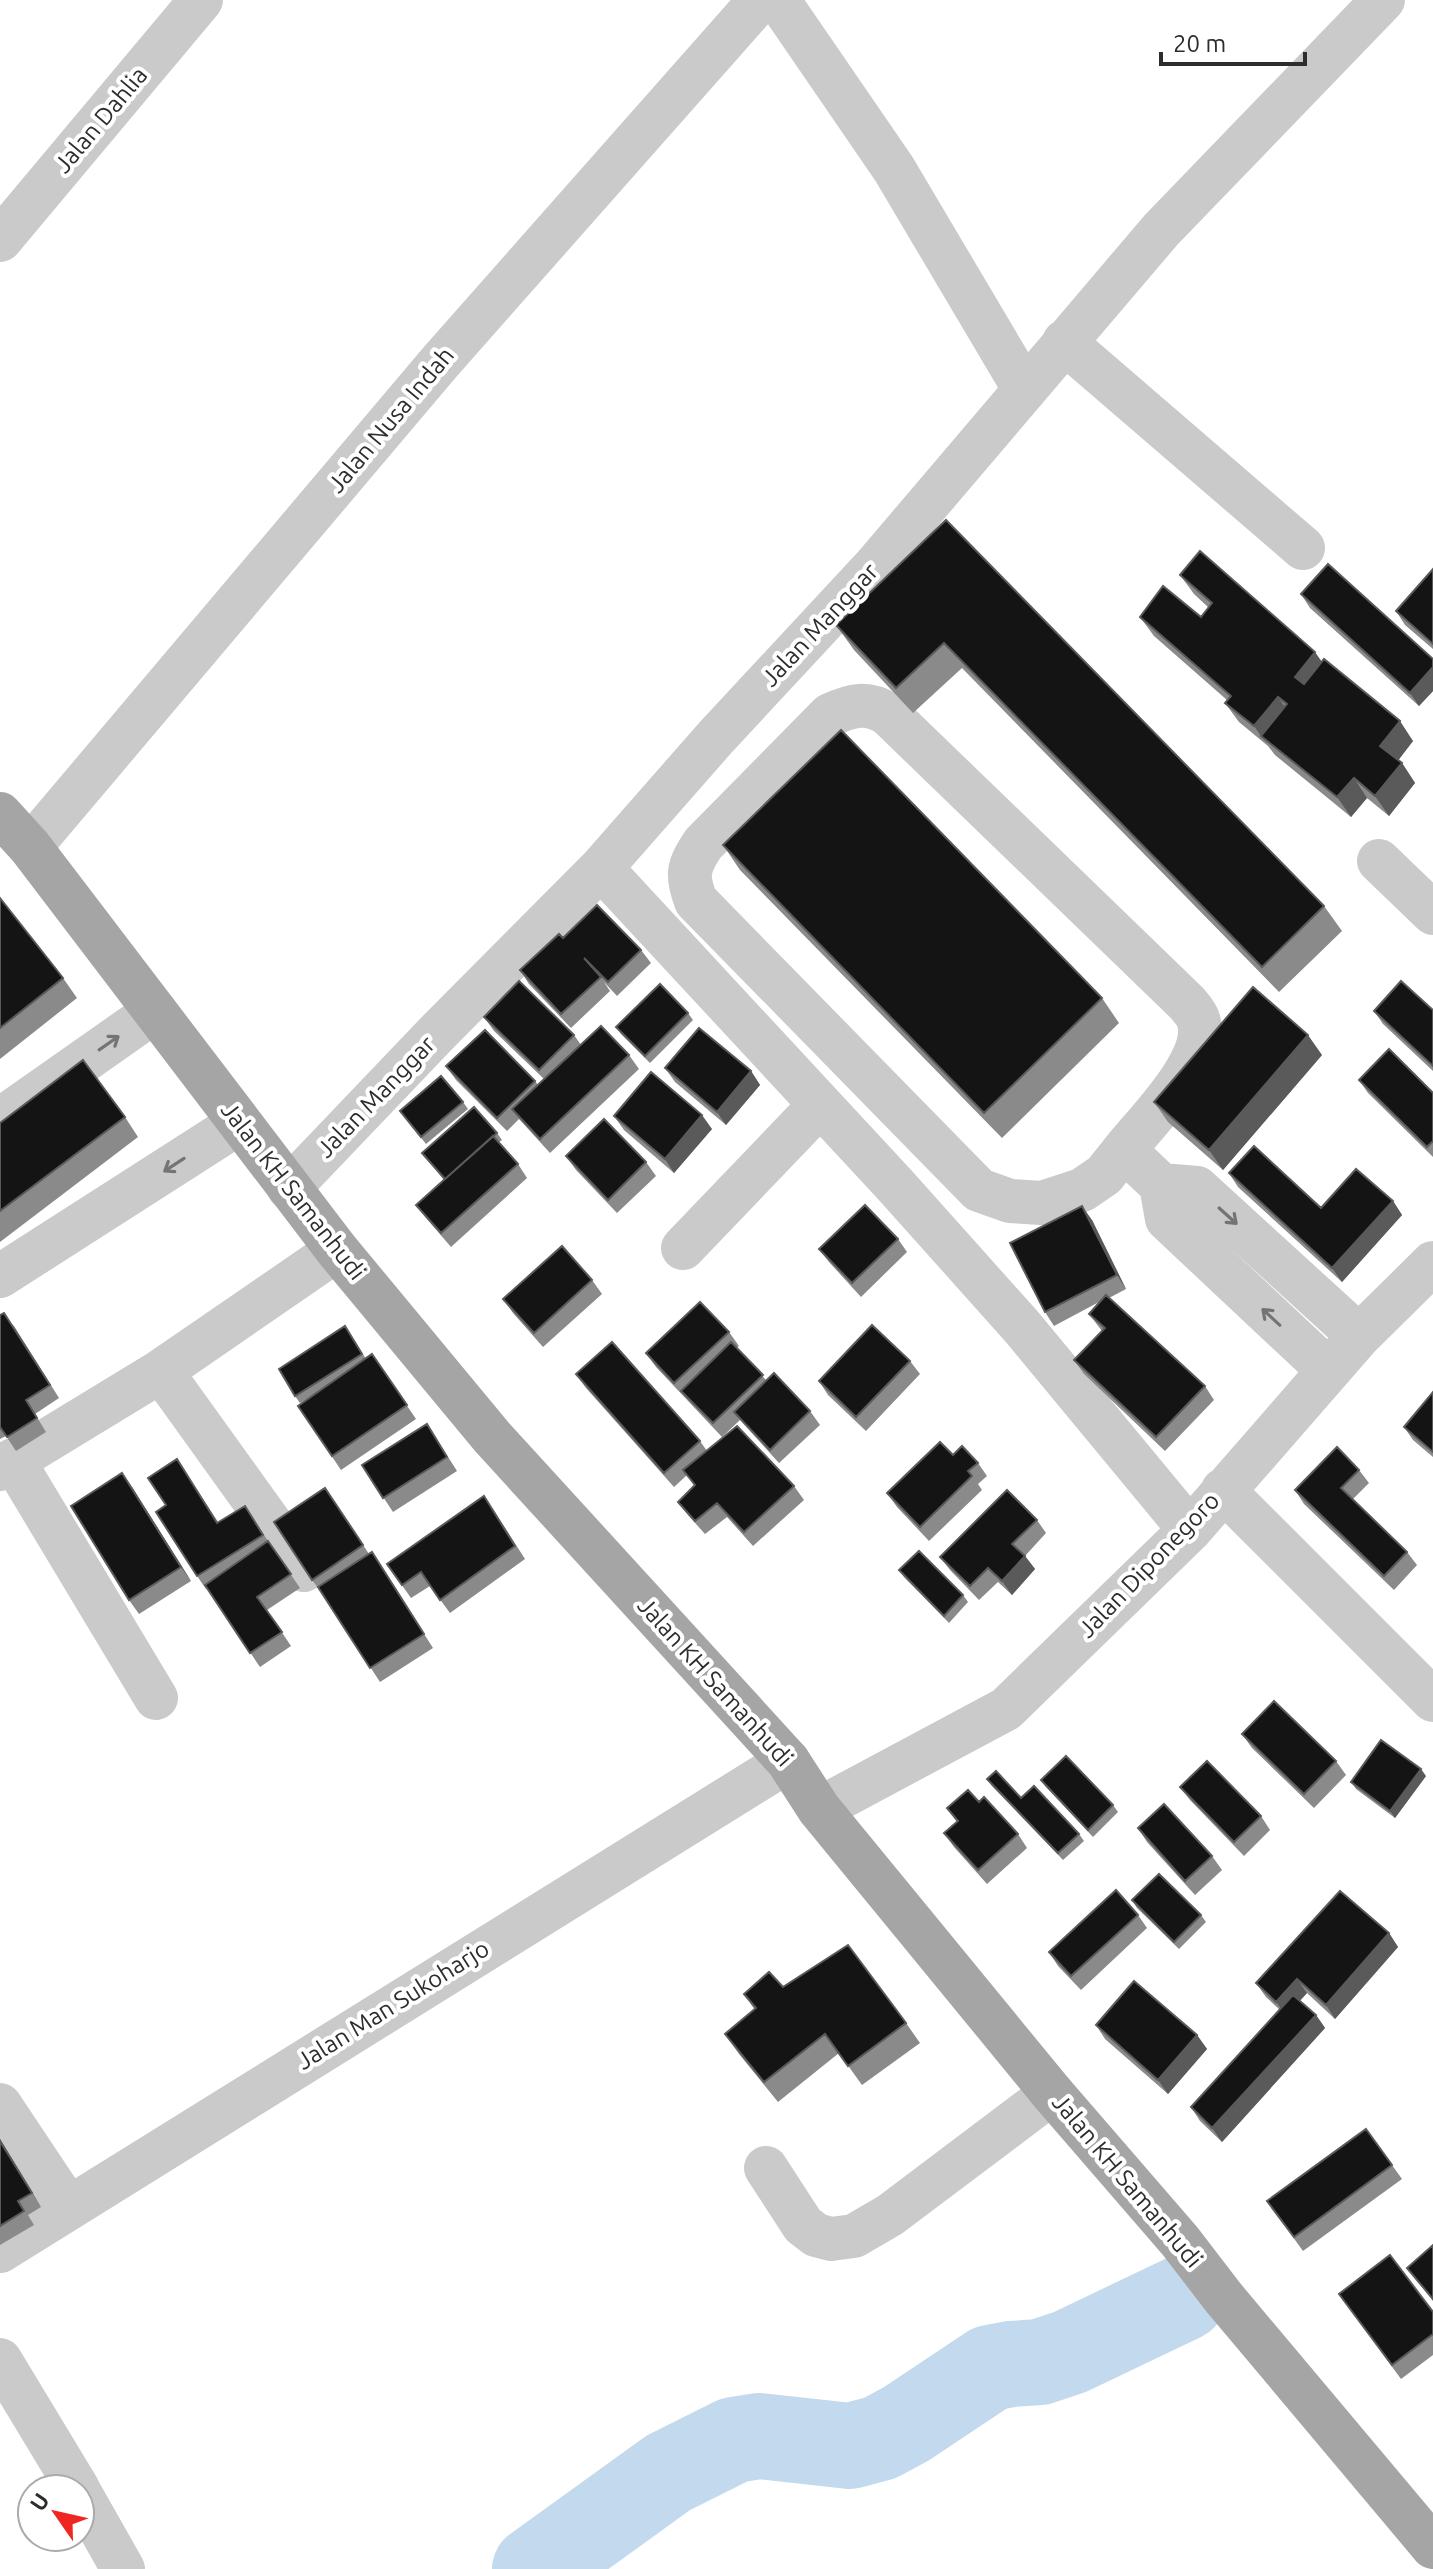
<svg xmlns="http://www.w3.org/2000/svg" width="1433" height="2569" font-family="Ubuntu,sans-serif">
<rect width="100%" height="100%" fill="#fff"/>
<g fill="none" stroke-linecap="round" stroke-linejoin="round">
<path stroke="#c3d9ed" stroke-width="86" d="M535,2569L668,2473L734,2440L759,2436L850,2446L880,2438L906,2424L990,2368L1011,2364L1040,2362L1070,2352L1183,2298"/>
<path stroke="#cacaca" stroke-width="44" d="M778,0L894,169L1025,390
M0,240L201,0
M1064,342L1303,548
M30,847L440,362L760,0
M1379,861L1433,913
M601,868L895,1185L1022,1327L1190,1530
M0,1120L155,1011
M1124,1150C1147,1121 1212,1058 1198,1019C1196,1013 1191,1008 1187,1003L888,714C867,701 852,705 830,715L703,844C688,867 686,875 696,901L979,1190L1010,1201L1042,1203L1082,1190L1104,1175L1124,1150L1161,1185L1167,1219L1328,1370
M1161,1185L1197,1188L1359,1336
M289,1188L437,1033L601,868L716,737L875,566L1161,230L1383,0
M683,1248L820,1105
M0,1276L239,1123
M161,1371L304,1570
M13,1460L156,1698
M0,1469L161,1371L337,1250
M1223,1490L1433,1700
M819,1809L1006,1709L1190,1530L1359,1336L1433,1263
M0,2105L68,2207
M766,2168L803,2225L816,2235L831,2239L854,2236L890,2215L1052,2093
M0,2251L788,1761
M0,2360L78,2489
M80,2493L123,2569"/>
<path stroke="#a5a5a5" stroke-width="44" d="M0,814L30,847L337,1250L492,1437L788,1761L819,1809L1052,2093L1180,2241L1223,2297L1433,2547"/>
</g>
<path fill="#8a8a8a" d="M946,520L1324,906L1342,931L1279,992L962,668L913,713L854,650L836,625Z
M1433,569V649L1405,625L1396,611Z
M1180,575L1321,662L1413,741L1398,760L1402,763L1415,783L1389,816L1367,798L1351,817L1275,755L1268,746L1239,722L1225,703L1227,700L1154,636L1140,617H1201L1209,608L1194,594Z
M1301,594L1433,659V691L1419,706L1310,608Z
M723,845L1102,998L1119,1023L1002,1138L740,870Z
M0,898L63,978L77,998L0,1059Z
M563,938L641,950L651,963L617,996L604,982L610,991L571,1028L529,984L520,970Z
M1433,1010V1071L1383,1024L1374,1011Z
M688,1013L693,1020L650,1063L621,1034L616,1027Z
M484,1017L574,1035L581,1045L629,1055L639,1069L550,1153L519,1119L507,1131L456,1080L446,1066L535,1081L538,1085L544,1079L494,1031Z
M1322,1055L1223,1170L1168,1122L1154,1102Z
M665,1068L751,1071L760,1085L726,1125L675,1082Z
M1359,1080L1433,1093V1157L1368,1093Z
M463,1102L468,1109L426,1144L400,1111Z
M614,1116L712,1129L674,1173L624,1130Z
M125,1117L138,1137L0,1242V1123Z
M497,1133L502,1140L499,1142L518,1164L527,1178L451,1247L426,1218L416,1205L444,1180L422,1153Z
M566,1156L646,1162L656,1176L617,1213L576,1170Z
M1229,1173L1321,1208L1393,1201L1402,1215L1342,1282L1238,1187Z
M1092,1220L1126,1289L1109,1298L1205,1386L1214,1400L1165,1451L1084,1374L1074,1360L1102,1331L1089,1314L1099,1302L1054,1326L1045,1312Z
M898,1239L907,1252L861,1297L829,1262L819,1249Z
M592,1280L602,1294L543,1347L513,1313L503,1299Z
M0,1315L14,1326L59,1398L35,1414L46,1432L16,1451L6,1436L0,1439Z
M729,1332L739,1346L736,1348L766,1380L810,1411L820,1425L779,1463L740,1420L722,1437L656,1367L646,1353Z
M350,1334L366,1359L372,1354L416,1419L341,1470L298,1406L315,1394L300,1403L295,1396Z
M910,1361L920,1374L866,1431L828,1395L819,1381Z
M576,1374L700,1441L707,1451L794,1486L804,1500L753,1546L727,1517L705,1534L688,1515L678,1502L694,1485L687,1475L674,1487L586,1388Z
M1433,1392V1457L1413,1440L1404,1427Z
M436,1438L457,1471L393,1512L362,1465Z
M953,1455L978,1463L987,1476L978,1484L982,1490L929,1541L897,1507L887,1493Z
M177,1459L218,1522L254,1520L268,1541L300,1588L267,1610L291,1646L260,1667L207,1589H206L197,1576L166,1505Z
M1359,1470L1369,1483L1353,1499L1407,1552L1417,1565L1394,1590L1304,1504L1295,1490Z
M132,1487L191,1581L139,1614L129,1600Z
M325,1488L369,1554L372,1552L381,1566L433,1648L380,1682L322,1593L312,1580Z
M493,1509L525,1559L450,1613L430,1586L411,1598L387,1564Z
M1037,1520L1046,1533L1025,1556L1035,1569L1012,1595L998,1582L979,1600L950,1570L940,1557Z
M899,1570L963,1595L968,1602L949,1623L904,1577Z
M1242,1734L1336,1761L1346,1775L1314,1808L1252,1748Z
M1426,1776L1395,1818L1356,1789L1351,1782Z
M987,1779L1021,1798L1079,1834L1084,1841L1063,1860L992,1786Z
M1041,1780L1113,1805L1118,1812L1093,1837L1046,1787Z
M1180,1787L1261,1816L1270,1830L1244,1856L1190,1800Z
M979,1802L1018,1834L1027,1848L987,1884L954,1847L944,1833L957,1822L947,1808Z
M1138,1828L1212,1856L1222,1870L1195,1895L1147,1842Z
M1132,1900L1201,1915L1206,1922L1179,1949L1137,1908Z
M1138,1915L1147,1928L1081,1990L1058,1966L1049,1952Z
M1389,1933L1398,1947L1335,2019L1307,1993L1300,2001L1316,2015L1325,2028L1222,2142L1200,2121L1191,2107L1280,2010L1266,1997L1256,1983Z
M783,1987L906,2023L920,2043L862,2085L839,2053L778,2102L739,2054L725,2034L755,2010L744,1994Z
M1096,2025L1197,2035L1207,2049L1168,2094L1105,2039Z
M1366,2129L1402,2179L1303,2251L1267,2201Z
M0,2139L41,2207L28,2215L34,2225L0,2245Z
M1433,2245V2301L1407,2268Z
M1339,2294L1433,2312V2355L1401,2379Z"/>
<path fill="#5a5a5a" d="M1315,652L1329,672L1309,697L1295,677Z
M1433,667V691L1419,706L1410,693Z
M1278,697L1292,717L1261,736L1268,746L1254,726Z
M1400,721L1413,741L1394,766L1380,746Z
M1402,763L1415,783L1389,816L1375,796Z
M1354,778L1367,798L1351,817L1337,797Z
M1308,1035L1322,1055L1223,1170L1209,1150Z
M751,1071L760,1085L726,1125L717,1112Z
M702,1115L712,1129L674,1173L665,1159Z
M1393,1201L1402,1215L1342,1282L1332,1268Z
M1082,1206L1092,1220L1126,1289L1117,1275Z
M122,1473L132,1487L191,1581L181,1567Z
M1025,1556L1035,1569L1012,1595L1002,1581Z
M1421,1769L1426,1776L1395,1818L1390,1811Z
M1389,1933L1398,1947L1335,2019L1326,2005Z
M1297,1979L1307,1993L1286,2015L1276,2002Z
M1316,2015L1325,2028L1222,2142L1212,2128Z
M1197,2035L1207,2049L1168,2094L1158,2080Z
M0,2139L41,2207L32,2193L0,2141Z"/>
<path fill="#141414" stroke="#5a5a5a" stroke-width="2" d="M946,520L1324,906L1262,967L944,643L896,688L836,625Z
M1200,551L1315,652L1295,677L1304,684L1324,659L1400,721L1380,746L1402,763L1375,796L1354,778L1337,797L1261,736L1287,704L1278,697L1254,726L1225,703L1231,696L1140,617L1163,586L1201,617L1212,603L1180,575Z
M1328,564L1433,659V667L1410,693L1301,594Z
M1433,569V644L1396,611Z
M841,730L1102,998L984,1113L723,845Z
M0,898L63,978L0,1028Z
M597,905L641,950L608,982L584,958L601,977L561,1014L520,970L559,934L563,938Z
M519,981L574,1035L539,1070L484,1017Z
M1401,981L1433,1010V1066L1374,1011Z
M660,984L688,1013L645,1056L616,1027Z
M1253,987L1308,1035L1209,1150L1154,1102Z
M601,1026L629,1055L540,1139L512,1109Z
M699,1028L751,1071L717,1112L665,1068Z
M485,1030L535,1081L497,1118L446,1066Z
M1389,1049L1433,1093V1141L1427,1147L1359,1080Z
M83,1060L125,1117L0,1211V1123Z
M651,1072L702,1115L665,1159L614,1116Z
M441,1076L463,1102L421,1137L400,1111Z
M474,1107L497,1133L445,1179L422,1153Z
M604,1119L646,1162L608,1200L566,1156Z
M493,1136L518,1164L441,1233L416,1205Z
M1254,1146L1321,1208L1356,1169L1393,1201L1332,1268L1229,1173Z
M865,1205L898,1239L852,1283L819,1249Z
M1082,1206L1117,1275L1045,1312L1010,1243Z
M562,1246L592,1280L534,1333L503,1299Z
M1106,1295L1205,1386L1156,1437L1074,1360L1105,1328L1089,1314Z
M700,1302L729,1332L674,1383L646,1353Z
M4,1313L50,1385L26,1400L37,1418L7,1437L0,1427V1315Z
M872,1325L910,1361L856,1417L819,1381Z
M345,1326L362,1354L295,1396L279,1369Z
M612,1342L700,1441L664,1473L576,1374Z
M731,1342L763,1375L713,1423L681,1391Z
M372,1354L407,1405L332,1456L298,1406Z
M774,1373L810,1411L770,1450L734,1412Z
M1433,1392V1452L1404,1427Z
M427,1424L447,1457L383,1498L362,1465Z
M737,1426L794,1486L744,1532L717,1503L695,1521L678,1502L695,1485L683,1470Z
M940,1442L953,1455L962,1446L978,1463L968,1471L972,1476L920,1527L887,1493Z
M1337,1447L1359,1470L1341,1488L1407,1552L1384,1576L1295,1490Z
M177,1459L217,1523L245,1506L263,1535L197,1576L156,1512L166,1505L148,1478Z
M122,1473L181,1567L129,1600L71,1506Z
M325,1488L363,1545L312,1580L274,1522Z
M1007,1490L1037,1520L1012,1544L1025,1556L1002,1581L988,1568L970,1586L940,1557Z
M484,1496L515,1546L440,1600L421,1572L402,1585L387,1564Z
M268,1541L291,1574L257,1597L282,1632L250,1653L205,1585Z
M919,1551L963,1595L944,1616L899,1570Z
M372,1552L424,1634L370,1668L318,1587Z
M1274,1701L1336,1761L1304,1794L1242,1734Z
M1381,1740L1421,1769L1390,1811L1351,1782Z
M1066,1756L1113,1805L1088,1830L1041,1780Z
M1207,1761L1261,1816L1234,1842L1180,1787Z
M996,1771L1021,1798L1034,1786L1079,1834L1058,1853L987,1779Z
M968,1790L979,1802L984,1797L1018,1834L978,1870L944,1833L958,1821L947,1808Z
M1164,1804L1212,1856L1185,1881L1138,1828Z
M1159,1874L1201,1915L1174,1942L1132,1900Z
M1116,1890L1138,1915L1071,1976L1049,1952Z
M1340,1891L1389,1933L1326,2005L1297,1979L1276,2002L1256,1983Z
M848,1945L906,2023L848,2066L825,2034L764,2082L725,2034L756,2008L744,1994L769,1972L783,1987Z
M1134,1981L1197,2035L1158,2080L1096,2025Z
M1293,1995L1316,2015L1212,2128L1191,2107Z
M1366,2129L1392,2165L1294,2237L1267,2201Z
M0,2141L32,2193L18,2201L24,2211L0,2226Z
M1433,2245V2299L1407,2268Z
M1390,2255L1433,2312V2334L1392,2365L1339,2294Z"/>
<defs><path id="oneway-shaft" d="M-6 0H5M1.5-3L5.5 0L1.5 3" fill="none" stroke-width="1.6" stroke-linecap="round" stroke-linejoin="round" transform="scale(2)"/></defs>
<g stroke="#747474">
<use href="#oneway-shaft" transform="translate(109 1043) rotate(-35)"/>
<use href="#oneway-shaft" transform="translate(174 1165) rotate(147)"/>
<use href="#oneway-shaft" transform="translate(1228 1216) rotate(42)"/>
<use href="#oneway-shaft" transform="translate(1271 1317) rotate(-137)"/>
</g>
<g text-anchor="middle" stroke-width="8" stroke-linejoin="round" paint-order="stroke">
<g font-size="24" fill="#2d2d2d" stroke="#fff">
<text transform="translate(101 120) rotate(-50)" y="8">Jalan Dahlia</text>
<text transform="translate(391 420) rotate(-50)" y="8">Jalan Nusa Indah</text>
<text transform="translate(820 625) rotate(-47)" y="8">Jalan Manggar</text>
<text transform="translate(376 1097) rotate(-46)" y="8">Jalan Manggar</text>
<text transform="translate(293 1191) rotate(52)" y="8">Jalan KH Samanhudi</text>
<text transform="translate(1149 1565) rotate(-46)" y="8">Jalan Diponegoro</text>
<text transform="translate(715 1682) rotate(48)" y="8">Jalan KH Samanhudi</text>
<text transform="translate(393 2005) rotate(-32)" y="8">Jalan Man Sukoharjo</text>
<text transform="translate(1127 2181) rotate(50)" y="8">Jalan KH Samanhudi</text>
</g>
</g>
<g transform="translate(56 2513) rotate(304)"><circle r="38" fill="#ffffff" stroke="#ababab" stroke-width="2"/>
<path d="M0-6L14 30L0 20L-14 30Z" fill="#f02622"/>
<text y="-12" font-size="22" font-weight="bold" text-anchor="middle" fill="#2d2d2d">U</text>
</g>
<path d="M1161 52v12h144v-12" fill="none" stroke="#2d2d2d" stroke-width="4"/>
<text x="1173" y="52" font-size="24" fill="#2d2d2d" stroke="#ffffff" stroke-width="6" paint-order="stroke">20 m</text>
</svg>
